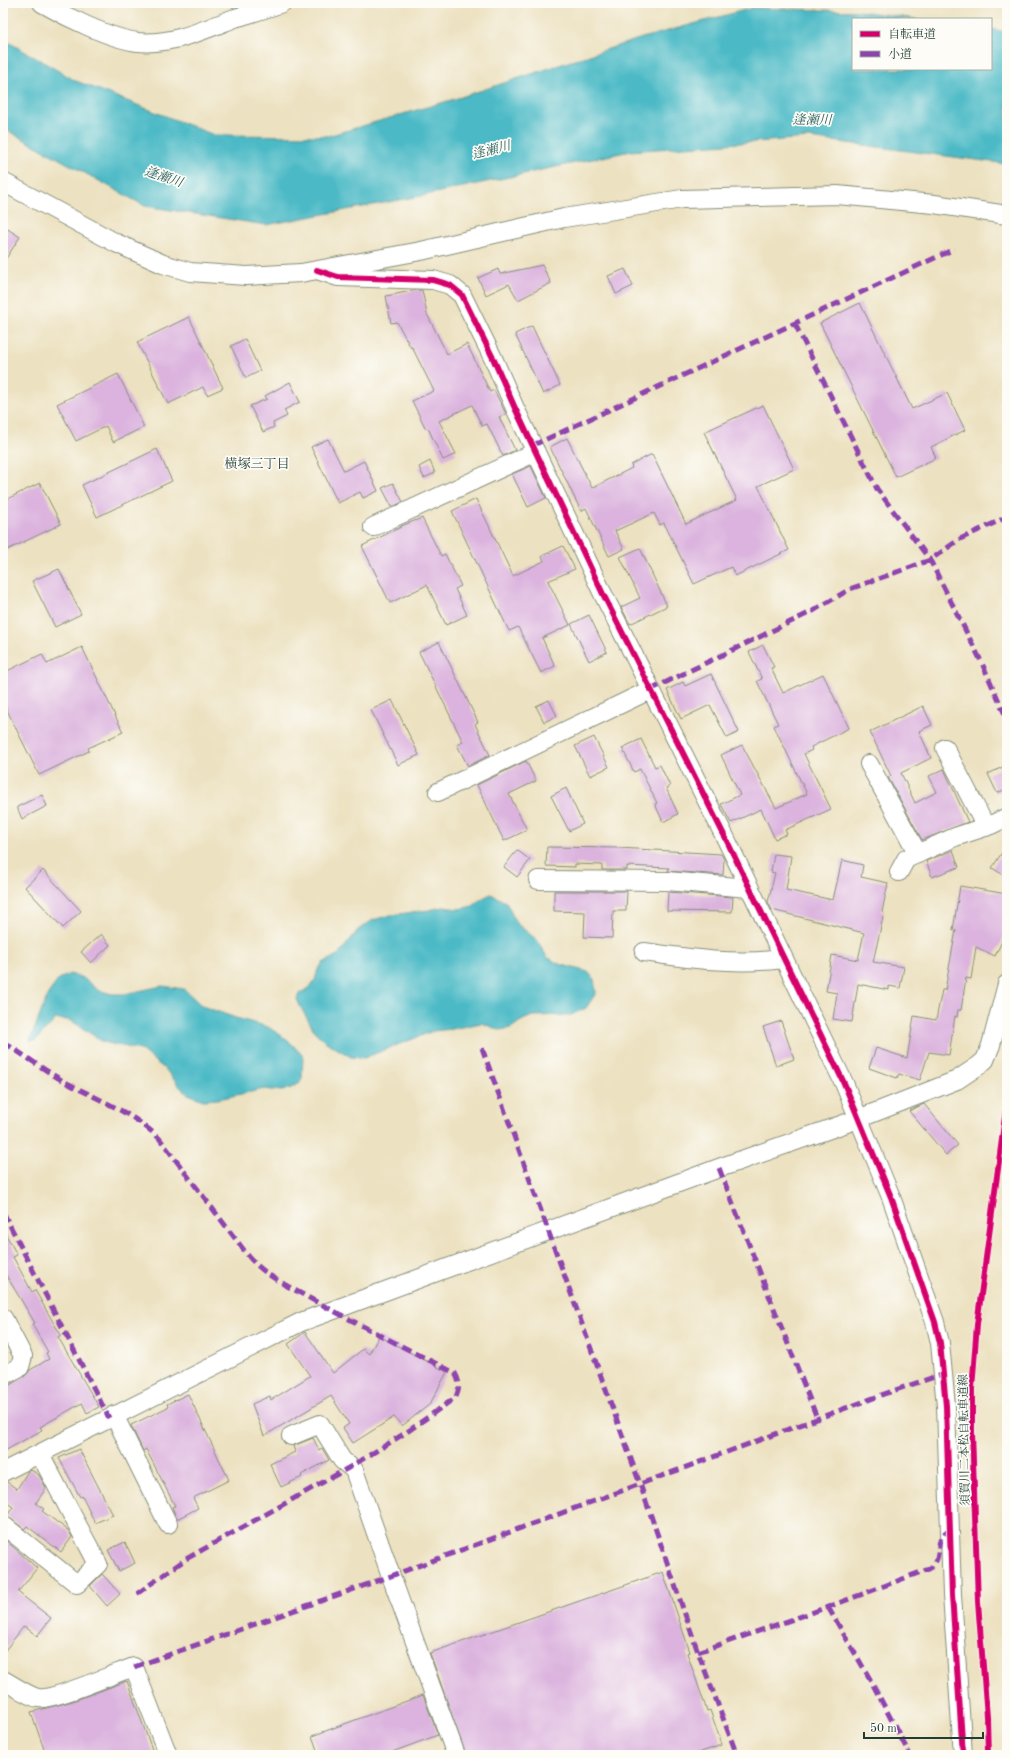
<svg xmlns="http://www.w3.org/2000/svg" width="1010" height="1758" font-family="'Old Standard TT','Noto Serif JP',serif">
<rect width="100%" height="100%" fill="#fdfcf7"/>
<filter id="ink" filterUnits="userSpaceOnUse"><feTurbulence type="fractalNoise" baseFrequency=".025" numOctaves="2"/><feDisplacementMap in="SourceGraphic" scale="8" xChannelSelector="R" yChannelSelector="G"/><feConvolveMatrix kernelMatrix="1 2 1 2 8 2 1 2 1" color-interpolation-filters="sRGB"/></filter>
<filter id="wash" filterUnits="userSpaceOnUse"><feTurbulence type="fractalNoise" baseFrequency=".012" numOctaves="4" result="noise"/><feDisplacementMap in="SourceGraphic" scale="16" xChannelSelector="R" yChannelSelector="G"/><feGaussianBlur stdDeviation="0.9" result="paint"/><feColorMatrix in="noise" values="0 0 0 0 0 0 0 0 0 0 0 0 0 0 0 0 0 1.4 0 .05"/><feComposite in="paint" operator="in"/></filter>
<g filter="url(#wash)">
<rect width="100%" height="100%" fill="#ece1c0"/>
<path fill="#4cbac6" stroke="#367c7d" d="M752,8L858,11L916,19H853V69H991V29L1007,32V164L809,138L630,151L421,196L266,225L145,206L3,128V39L76,81L214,135L328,136L458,98L642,38Z
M491,894L507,903L516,923L537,940L547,957L559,964L588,972L594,979L596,993L586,1008L571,1015L532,1016L521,1021L511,1028L500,1030L481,1023L452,1029L433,1031L364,1058L351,1057L326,1042L315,1032L301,1008L297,999L299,994L310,987L315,980L318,969L323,963L339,954L358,930L373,920L391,915L429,910L443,907L459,909L473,906L481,899Z
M70,974L83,978L98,990L112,994H124L162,986L184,989L202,1006L236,1018L268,1027L288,1040L303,1056L302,1078L300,1083L291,1088L282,1091L264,1089L218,1099L203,1100L188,1094L180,1087L166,1070L141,1050L103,1042L75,1023L68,1020L56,1019L36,1040L30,1041L48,994L59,979Z"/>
<g id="blocks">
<path fill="#dbb3de" d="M3,226L20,237L3,263Z
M542,265L551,283L518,300L509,284L486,295L478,278L498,269L500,274Z
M625,269L633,286L616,294L608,276Z
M417,290H422L427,314L447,354L467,344L490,392L494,390L506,414L499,417L515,450L503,456L487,424L482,426L472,405L439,421L456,454L443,460L428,428L426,429L412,401L434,391L412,347L411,348L397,322L391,323L386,296Z
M860,303L912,409L947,393L965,430L931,447L936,458L896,477L820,323Z
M189,317L223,388L207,395L203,387L168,404L137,342Z
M532,326L560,385L543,394L515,334Z
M245,339L260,371L246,378L231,346Z
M118,374L144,427L113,442L106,426L76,441L57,404Z
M290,382L300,402L284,410L287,416L273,423L274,427L263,432L250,406L267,399L265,396Z
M763,405L794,469L758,486L789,550L735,576L731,567L694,584L664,523L660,525L654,513L615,531L624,549L609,556L586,508L581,511L550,447L567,438L592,488L632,468L631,465L652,454L686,524L737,500L704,432Z
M328,439L344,471L364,461L378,491L363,498L360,492L338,503L311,447Z
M157,449L172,481L97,517L82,485Z
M430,461L435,473L424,478L419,467Z
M531,466L546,498L528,507L512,474Z
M40,483L61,524L3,552V501Z
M393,483L403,502L392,507L382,488Z
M476,499L513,576L544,561L542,556L563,546L575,569L548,581L570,625L542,638L555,666L541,673L518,627L509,631L452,511Z
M422,518L441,556L445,554L461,586L455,589L467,615L446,625L427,585L390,603L362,546L401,527V526Z
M640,548L667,606L630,624L621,607L640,598L620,557Z
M59,569L81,614L55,627L32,581Z
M589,615L607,652L589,661L571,624Z
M439,642L478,722L475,724L490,755L468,766L457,745L463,742L419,652Z
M763,645L774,667L771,668L783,693L823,674L849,728L811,747L812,750L804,754L831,809L785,830L787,834L775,839L761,809L731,823L721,804L740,795L721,755L742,745L776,808L807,794L774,726L778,724L757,681L762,679L749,652Z
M82,647L123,732L88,748L89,751L39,775L3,702V673L42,654L47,664Z
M711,674L739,732L727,738L710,705L681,719L667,690L683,682L685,686Z
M392,700L419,755L398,765L371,710Z
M549,700L557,716L544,722L536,706Z
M923,706L932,725L919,731L931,758L901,773L915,803L937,792L929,776L944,769L968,822L922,840L890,781L888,777L891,776L870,732Z
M594,737L609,767L590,776L575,746Z
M641,739L655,767L660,765L670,786L666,788L678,814L663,822L655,804L657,803L640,769L634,772L622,748Z
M526,761L536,781L509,794L527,830L504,841L477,785Z
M1007,765V789L997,793L988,774Z
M566,788L583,824L569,831L551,796Z
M42,795L47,806L22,819L17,807Z
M1007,845V877L992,868Z
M547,847L619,848L721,854L724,859L723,875L668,871L669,868L627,866V870H602V865L575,864V867L546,866Z
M517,850L530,860L517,877L504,867Z
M953,850L959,867L932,877L926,861Z
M774,854L791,856L786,890L833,900L842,860L863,865L861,877L888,883L882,912L884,913L873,962L904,967L900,988L889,986V990L858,984L852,1022L833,1019L837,993L826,991L832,955L858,960L864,933L772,910L768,902L775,873L771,872Z
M43,870L81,911L63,928L25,887Z
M960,886L1007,894V931L995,956L976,947L971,979L966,978L961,1010H958L957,1017L955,1016L949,1055L929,1052L920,1080L899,1074L897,1078L869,1068L876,1048L907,1058L914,1016L936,1020L942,990H945L956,930H953Z
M554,891H627L626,911H613L612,938L584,937L585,912L554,911Z
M668,892L733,897L732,912L667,911Z
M101,934L110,945L91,963L81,952Z
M781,1021L794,1059L776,1066L763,1027Z
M924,1104L958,1145L946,1155L909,1111Z
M3,1229L17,1255L13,1257L32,1292L35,1290L49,1315L61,1335L58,1337L99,1407L87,1413L82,1403L40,1427L42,1430L3,1452V1389L25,1376L30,1370L49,1359L46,1353L48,1352L32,1324L35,1323L3,1270Z
M305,1332L333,1373L363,1349L369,1354L379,1336L447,1372L430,1404L402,1426L394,1417L353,1443L343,1428L349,1424L331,1396L264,1436L252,1404L270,1396L271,1400L310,1376L288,1344Z
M188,1394L229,1480L193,1498L198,1508L177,1519L172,1507L175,1506L146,1449L143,1451L131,1425L168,1407L167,1404Z
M313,1438L319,1450L322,1448L329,1460L301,1475L302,1477L281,1487L270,1464L295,1452L293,1446Z
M79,1449L113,1515L95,1523L82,1496L80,1497L59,1458Z
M31,1470L39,1475L46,1488L36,1503L44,1509L42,1511L69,1531L72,1537L61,1552L27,1526L24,1529L7,1516L13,1507L3,1500V1482H7L17,1489L28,1471Z
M3,1538L37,1568L18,1592L19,1593L51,1618L37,1636L24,1626L3,1653Z
M125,1542L135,1563L119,1571L108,1550Z
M663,1572L690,1652L687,1653L707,1711L710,1710L722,1745L692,1755H466L430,1653Z
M102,1574L120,1594L107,1606L90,1586Z
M127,1681L154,1755H46L31,1712L73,1701Z
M423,1695L438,1735L384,1755H319L312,1736Z"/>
</g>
</g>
<g filter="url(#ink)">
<use href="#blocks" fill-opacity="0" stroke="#868f7a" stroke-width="1"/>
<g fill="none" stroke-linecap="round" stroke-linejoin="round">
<defs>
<path id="street" d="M42,3C66,17 111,39 138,42C172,45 204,30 235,18C251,13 266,9 282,3
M3,182L116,243L163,264L190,272L246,276L301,273L421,251L564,218L682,199L837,195L934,204L1007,215
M317,270L338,277L433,280L450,285L462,295L493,358L514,406L603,594L726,839L844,1083L891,1197L935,1322L940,1343L946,1406L952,1595L963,1755
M373,527L536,452
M945,748L986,827
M869,764L918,854
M438,792L650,690
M899,872L906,859L955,837L991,825L1007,817
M538,880L667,881L749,888
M644,952C691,959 736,965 783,959
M3,1318L23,1356L20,1367L3,1376
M114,1415L168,1524
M291,1436L320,1424L342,1460L354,1470L391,1576L456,1755
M3,1472L301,1322L719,1168L858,1119L957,1080L978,1066L985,1060L991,1045L1007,984
M3,1525L77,1584L98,1564L40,1454
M3,1680C13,1685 28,1696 38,1698C53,1701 115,1673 134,1667L168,1755"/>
</defs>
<use href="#street" stroke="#868f7a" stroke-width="20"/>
<use href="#street" stroke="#fff" stroke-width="18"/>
<path stroke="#8e44ad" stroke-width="5" stroke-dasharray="10 5" stroke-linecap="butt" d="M795,324L877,489L930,560L981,661L1007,719
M532,444L538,443L954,249
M650,690L813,611L850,589L930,560L960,539L1007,517
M3,1042C24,1055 44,1070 65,1082C99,1100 130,1111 159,1138L250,1258C268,1278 290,1287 313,1300C360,1325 407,1349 455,1373C460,1382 460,1387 456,1397L407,1432L350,1467L186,1559L135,1595
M482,1048L640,1484L698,1652L737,1755
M719,1168L817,1418
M3,1212L109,1418
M828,1607L870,1679L910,1755
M698,1652L828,1607L929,1569C943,1559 935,1548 942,1536C944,1533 948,1531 950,1529
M134,1667L391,1576L884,1394L943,1374"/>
<defs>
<path id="cycleway" d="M317,270L338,277L433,280L450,285L462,295L493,358L514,406L603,594L726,839L844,1083L891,1197L935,1322L940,1343L946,1406L952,1595L963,1755
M988,1755L987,1717L978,1602L972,1431V1389L977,1324L1007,1102"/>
</defs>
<use href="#cycleway" stroke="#fdfcf7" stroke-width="8"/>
<use href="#cycleway" stroke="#d6006c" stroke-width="6"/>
</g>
</g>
<g text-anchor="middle" stroke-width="3.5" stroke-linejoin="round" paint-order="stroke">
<g font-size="12" fill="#1f3d34" stroke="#fdfcf7">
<text transform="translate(964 1440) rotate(-91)" y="4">須賀川二本松自転車道線</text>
</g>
<g font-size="13" font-style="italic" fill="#2c6260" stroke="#fdfcf7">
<text transform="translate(812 119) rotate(1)" y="5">逢瀬川</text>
<text transform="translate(491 149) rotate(-14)" y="5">逢瀬川</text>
<text transform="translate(164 176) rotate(19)" y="5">逢瀬川</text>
</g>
<g font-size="13" fill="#1f3d34" stroke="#fdfcf7">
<text x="257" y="468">横塚三丁目</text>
</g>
</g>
<rect width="1010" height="1758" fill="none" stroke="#fdfcf7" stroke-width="16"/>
<rect x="852" y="18" width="140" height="52" fill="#fdfcf7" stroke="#a4b0a9"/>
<rect x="860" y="31" width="20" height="6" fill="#d6006c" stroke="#a4b0a9"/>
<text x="888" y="38" font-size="12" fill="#1f3d34">自転車道</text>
<rect x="860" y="51" width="20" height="6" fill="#8e44ad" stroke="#a4b0a9"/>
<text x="888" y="58" font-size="12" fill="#1f3d34">小道</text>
<path d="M864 1732v6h119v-6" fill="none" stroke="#1f3d34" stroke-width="2"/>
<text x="870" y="1732" font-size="12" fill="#1f3d34" stroke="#fdfcf7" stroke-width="3" paint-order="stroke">50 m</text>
</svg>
